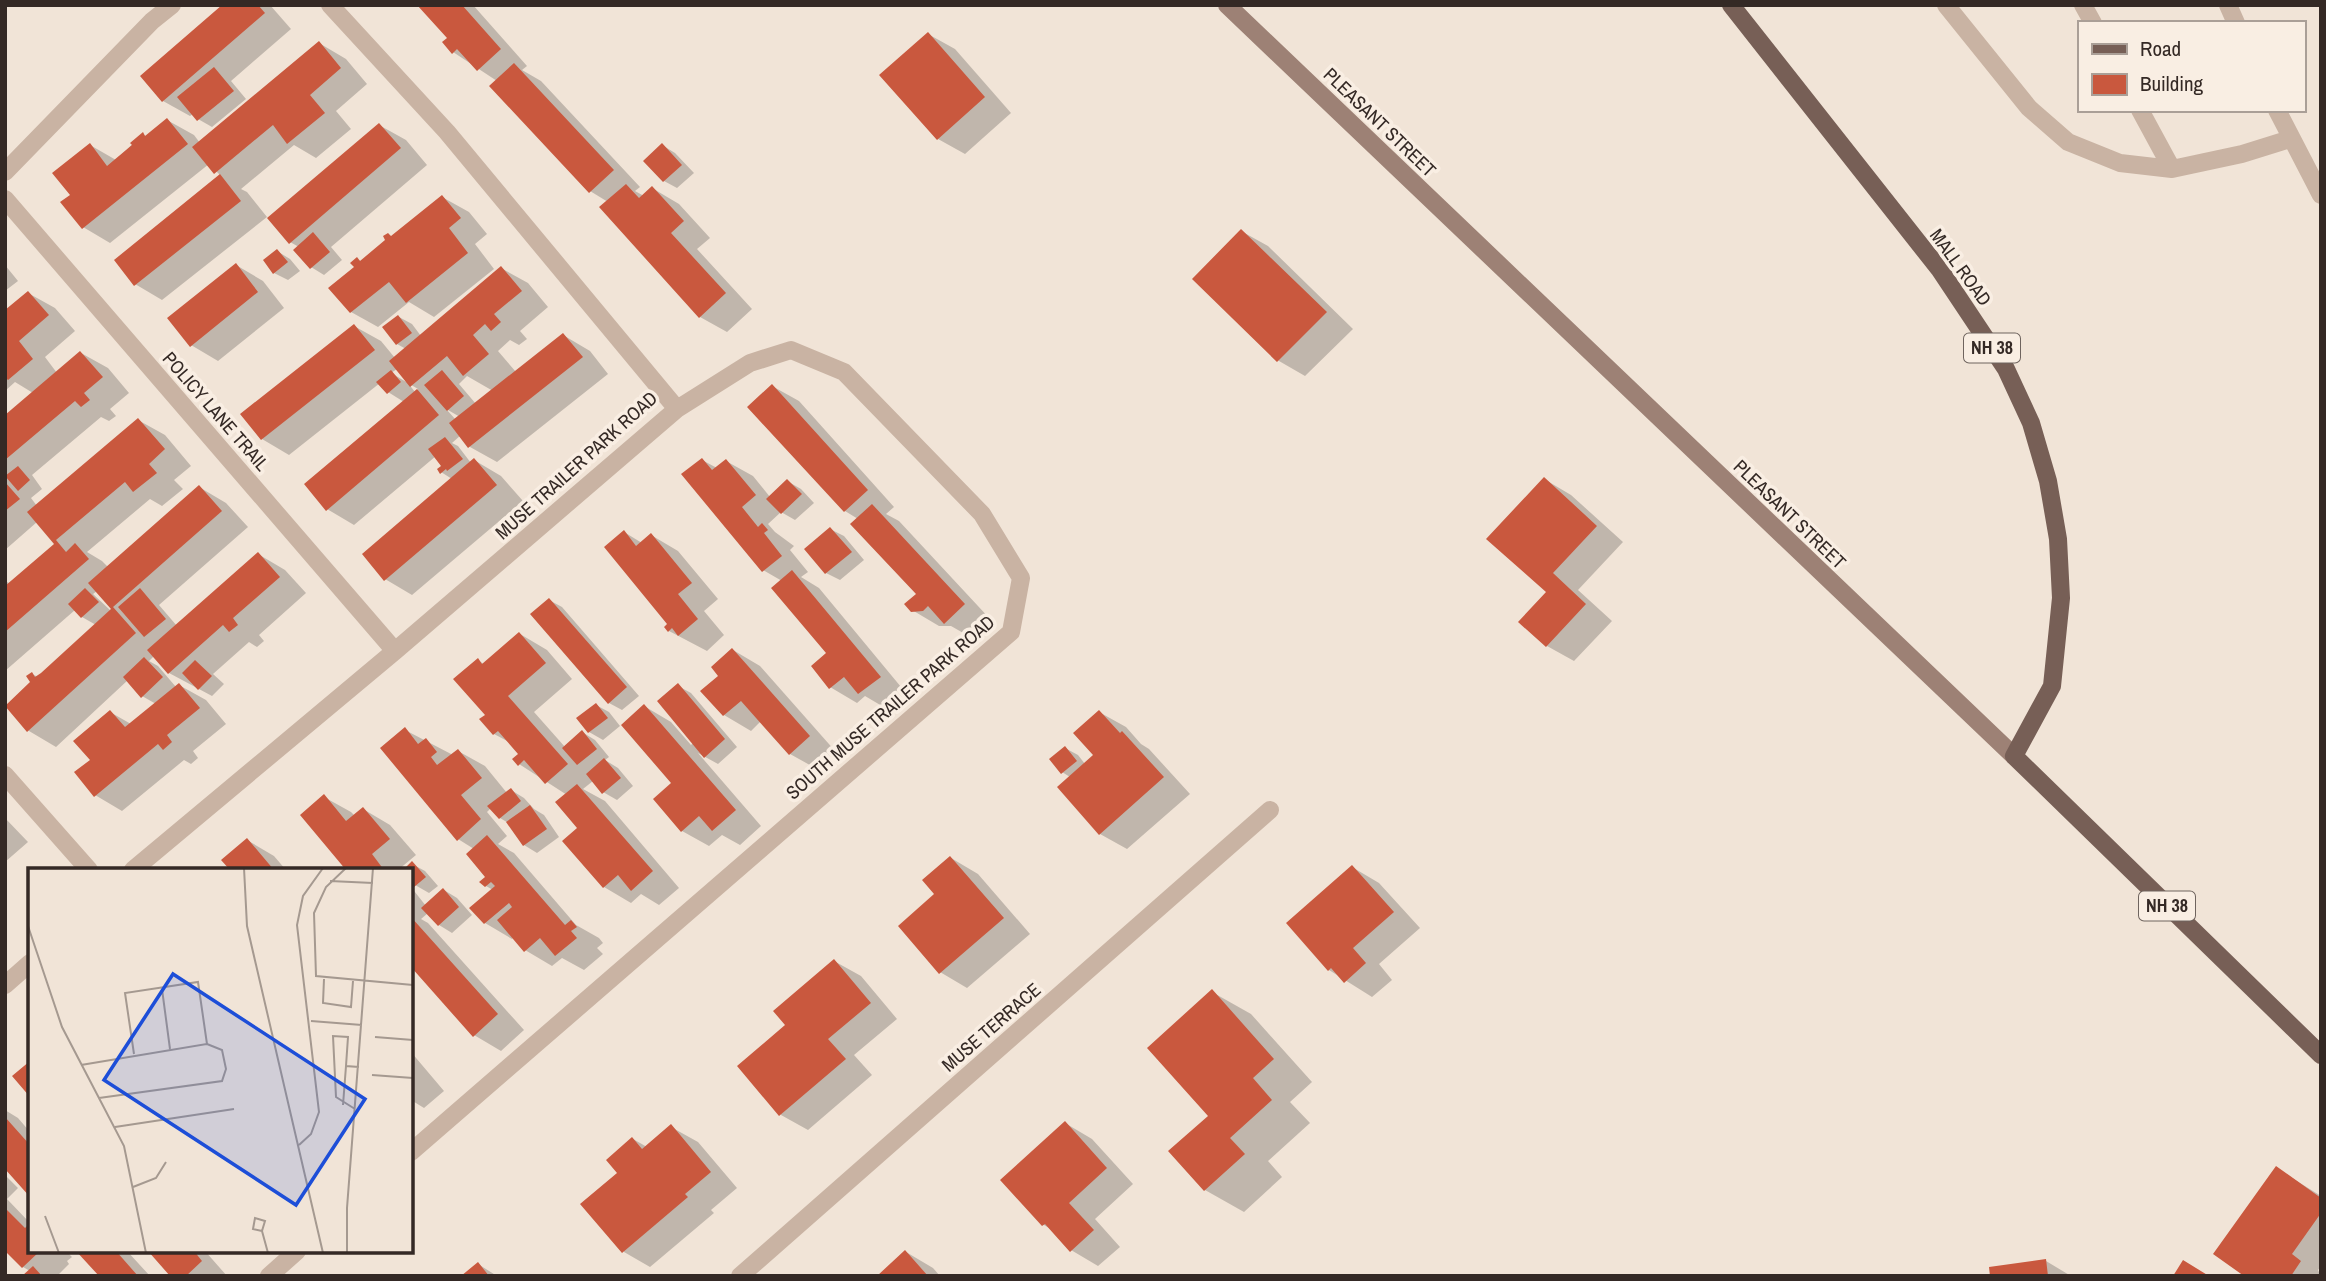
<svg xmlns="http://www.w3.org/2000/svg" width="2326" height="1281" font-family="'Archivo Narrow',sans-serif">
<rect width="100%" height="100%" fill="#f1e4d7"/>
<path fill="#0003" fill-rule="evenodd" d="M225,5H270L291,29L231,81L246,99L212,127L198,119L193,114L190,116L163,101Z
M420,5H473L527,66L522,70L541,81L640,187L635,191L644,196L652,188L679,204L710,238L697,249L752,309L727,332L700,317L608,202L590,191L497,81L453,52L449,38Z
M928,34L955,49L1011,113L965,154L938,139Z
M319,43L346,59L367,84L336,111L351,129L316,158L294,145L241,189L247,192L267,217L162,300L135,284L221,176L209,164L110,243L83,227L72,196L90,145L116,160L143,134L147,137L167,120L194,135L200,143Z
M379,125L406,140L427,165L331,247L342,260L324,275L311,267L299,247L290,242Z
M662,145L675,153L694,173L677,188L664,181Z
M442,197L469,212L487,234L475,244L494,269L434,317L409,302L378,327L351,312L357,259L362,262Z
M1241,231L1268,246L1353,329L1305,376L1279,361L1195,279Z
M277,251L290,259L300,271L288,280L274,273Z
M5,265L18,281L5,291Z
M236,265L263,281L284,308L218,361L191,345Z
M501,268L528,283L548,307L520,331L527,339L519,345L510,340L498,351L516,372L563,335L590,351L608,374L497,462L470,447L461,435L452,443L458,446L471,463L474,460L501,476L523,501L412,595L385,579L452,479L441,472L443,466L436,456L354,525L327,509L404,402L388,392L380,383L289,455L262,439L354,326L381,341L395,358L406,349L397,344L399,317L412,324L421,336ZM397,369L408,383L391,373ZM467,376L493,391L476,404L459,384ZM408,383L418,389L415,392ZM447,410H448L460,417L456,420Z
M28,293L55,308L75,331L45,357L57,373L81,353L108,368L129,393L110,409L116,416L109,421L101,417L32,475L42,489L31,498L37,506L138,420L165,435L191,466L174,480L183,489L162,506L150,499L87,552L102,561L108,567L199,487L226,503L248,527L159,605L177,626L258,554L285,570L306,593L259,635L264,641L257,647L249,642L213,674L224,684L212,696L169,673L154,656L149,661L158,666L176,687L179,685L206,700L226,724L193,751L198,758L191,764L184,760L122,811L95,795L92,760L110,712L131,724L156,704L142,696L128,680L56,747L29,731L7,707L33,682L32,674L38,677L96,625L82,617L75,610L5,671V581L11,584L56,544L37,522L5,550V417L33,393L15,382L5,391V312ZM97,591L113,608L110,610L93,594Z
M772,386L799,401L894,507L886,514L899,521L991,620L972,638L951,626H939L912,610L918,594L858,519L845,511L750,407Z
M702,460L717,468L726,461L753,476L770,497L787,481L801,489L814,503L795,520L781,512L768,524L775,532L794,546L790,550L808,572L801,577L819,588L906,693L887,709L865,696L857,703L830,687L828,654L782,581L763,570Z
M1544,479L1571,495L1623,542L1578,590L1612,621L1574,661L1547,646L1548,592Z
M830,529L844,536L864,560L840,580L826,573Z
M624,532L642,543L651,535L678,551L718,599L704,611L724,635L707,651L669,631L670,624Z
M549,600L562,607L639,696L622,710L609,703Z
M520,634L547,650L572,679L534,712L565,747L582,732L595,740L609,757L605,760L618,768L633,786L617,800L603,792L593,781L583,789L605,801L679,888L659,905L641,894L631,903L604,887L567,795L519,764L520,754L511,743L494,734L487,715L478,660L485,665Z
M733,650L760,666L836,752L817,769L790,754L761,721L751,731L724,715Z
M678,686L691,693L737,747L718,764L698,753L761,826L740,845L722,835L709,846L682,831L655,799L674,783L644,706L671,722L691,745L693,743Z
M596,705L609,712L620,726L603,740L589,732Z
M1099,712L1126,727L1141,744L1149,749L1190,794L1127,849L1100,834L1070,777L1062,772L1065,748L1078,755L1085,764L1095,755Z
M405,730L453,755L458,751L485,766L507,793L511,790L524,798L534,809L544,815L559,837L537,853L524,845L510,824L500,818L491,808L487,812L507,836L498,844L514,853L576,925L599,938L603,943L597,948L603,954L584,970L562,958L552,966L525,950L514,937L512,939L485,923L493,890L486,886L488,877L474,849L458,839Z
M324,797L351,812L355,816L363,809L390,825L416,855L398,870H348Z
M5,818L28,842L5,862Z
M247,840L274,856L286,870H232Z
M951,858L978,874L1030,934L967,988L940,972L937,895Z
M412,864L425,871L438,886L429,893L415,885Z
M1352,867L1379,883L1420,928L1379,964L1392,980L1372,997L1329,970Z
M411,887L426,906L444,890L457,898L472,915L452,933L439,925L428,913L421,919L428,923L524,1030L501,1051L474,1035L411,965Z
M834,961L861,976L897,1019L854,1055L872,1075L808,1130L781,1115L788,1025Z
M1212,992L1251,1014L1312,1082L1290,1102L1310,1123L1268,1161L1282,1177L1244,1212L1205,1190L1211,1116Z
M411,1052L444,1091L424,1108L411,1100Z
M5,1110L18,1118L30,1132V1194L5,1166Z
M1065,1123L1092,1139L1133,1184L1095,1219L1120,1247L1098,1266L1071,1250L1054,1231L1044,1225L1002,1180Z
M671,1127L698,1142L737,1188L711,1210L714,1213L650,1267L624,1252L620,1173L633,1139L647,1147Z
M2276,1168L2321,1196V1266L2318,1270L2321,1276H2247Z
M5,1175L18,1188L7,1199L30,1223V1251H66L72,1257L67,1261L69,1264L57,1276H25L30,1271L23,1267L5,1248Z
M79,1251H127L150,1276H101Z
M151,1251H205L227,1276H172Z
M906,1252L933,1268L940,1276H880Z
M2046,1261L2071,1276H1992Z
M478,1264L497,1276H464Z"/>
<path fill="#c9583e" d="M222,5H258L265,13L162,102L140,76Z
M417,5H462L501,49L477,71L457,49L452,54L442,42L447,38Z
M928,32L985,97L937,140L879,75Z
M319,41L341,68L310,95L325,113L287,144L273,125L214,174L192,147Z
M514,63L614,170L589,193L489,86Z
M214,67L234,91L197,121L177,97Z
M167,118L188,144L82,229L60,202L70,195L52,173L90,143L107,166L132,145L130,143L143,132L145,136Z
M379,123L401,148L289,244L267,218Z
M662,143L682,165L663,182L643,161Z
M220,174L241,201L134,286L114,260Z
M626,184L639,198L652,186L684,221L671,233L726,293L699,318L599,207Z
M442,195L461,218L449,228L468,253L406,303L389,282L350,313L328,288L354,267L350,263L357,257L360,261L385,240L383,236L388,233L391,236Z
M1241,229L1327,312L1277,362L1192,279Z
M313,232L330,252L310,269L293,250Z
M277,249L288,262L273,274L263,260Z
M236,263L258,292L190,347L167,318Z
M501,266L522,291L494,314L501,322L491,331L485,324L473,335L489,354L463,376L447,356L410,387L389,361Z
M28,291L49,315L19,341L33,359L8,380L5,377V310Z
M398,315L412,333L396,345L382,327Z
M354,324L375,350L261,440L240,414Z
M563,333L583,357L468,448L449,423Z
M80,351L103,377L84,393L90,400L81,407L75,401L5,460V415Z
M391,370L401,382L387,394L376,382Z
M442,370L464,396L447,411L424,385Z
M772,384L868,490L844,512L747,407Z
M417,389L439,415L326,511L304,484Z
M138,418L165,449L149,464L157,473L133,492L125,482L56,540L66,552L75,543L89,559L5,632V586L54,544L27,512Z
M445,437L463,459L447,471L446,469L440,474L437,469L441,466L428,449Z
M474,458L497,485L384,581L362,554Z
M702,458L712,470L726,459L756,495L742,507L758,527L762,523L768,530L764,533L782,556L762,572L681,474Z
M18,466L30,480L18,491L5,476Z
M1544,477L1597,526L1553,573L1586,604L1546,647L1518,622L1546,592L1486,539Z
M787,479L802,494L781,514L766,499Z
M5,482L20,499L5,511Z
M199,485L222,511L113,607L136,633L27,732L5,706L30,682L26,676L32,672L35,677L41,673L111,609L88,583Z
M872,504L965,604L944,624L928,606L923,611L911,612L904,604L916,594L850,524Z
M830,527L852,552L825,574L804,549Z
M624,530L636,546L651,533L692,583L678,594L698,619L678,636L672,628L668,632L664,627L667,624L604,547Z
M258,552L280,577L233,618L238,625L229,632L223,625L168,674L147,650Z
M792,570L881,677L858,694L844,677L829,689L811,666L826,653L771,588Z
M85,588L99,602L81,618L68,604Z
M140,588L166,619L144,637L118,607Z
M549,598L627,687L608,704L530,614Z
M519,632L546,663L508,696L568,764L545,784L524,760L518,766L512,759L518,754L498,731L493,735L479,719L485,715L453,679L478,658L482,664Z
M732,648L810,736L789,755L741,701L723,716L700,691L718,676L711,667Z
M144,657L163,677L141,698L123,677Z
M195,660L212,676L198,690L182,673Z
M179,683L200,708L167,735L172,742L163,750L158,744L94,797L74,772L90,760L73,741L110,710L125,727Z
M678,683L725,739L704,758L657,701Z
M596,703L608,718L588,733L576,718Z
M644,704L736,810L712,831L699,816L681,832L653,799L671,783L621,725Z
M1099,710L1120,733L1122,731L1164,777L1099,835L1057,787L1093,755L1073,733Z
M405,727L418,744L426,738L437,752L431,757L437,765L458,749L482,778L461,795L481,819L457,841L380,748Z
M582,730L597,749L577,765L562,748Z
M1065,746L1077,761L1061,774L1049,759Z
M604,758L621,778L602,794L586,774Z
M577,784L653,871L631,891L618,875L603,888L562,841L577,828L555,802Z
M511,788L521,801L499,819L487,806Z
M324,794L346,821L363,807L390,839L372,854L384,870H346L300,815Z
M530,805L547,829L523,846L506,822Z
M487,835L565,925L571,920L577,927L571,931L577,938L555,956L540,938L524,952L497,920L512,907L509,903L484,924L469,908L495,886L491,882L485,887L479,882L485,877L466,854Z
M247,838L274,870H230L221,860Z
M950,856L1004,918L939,974L898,926L934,894L922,880Z
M412,861L426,877L414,887L411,883V870H403Z
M1352,865L1394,912L1353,948L1366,963L1344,983L1331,968L1328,971L1286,923Z
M443,888L459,907L438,926L421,908Z
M411,917L498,1014L473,1037L411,967Z
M834,959L871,1003L828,1039L846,1059L779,1116L737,1066L785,1025L773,1011Z
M1212,989L1274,1059L1253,1078L1272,1100L1230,1138L1245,1154L1204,1191L1168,1151L1208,1116L1147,1048Z
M30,1061V1097L12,1076Z
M5,1117L30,1145V1197L5,1169Z
M1065,1121L1107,1168L1069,1203L1094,1230L1070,1252L1045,1224L1042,1226L1000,1180Z
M671,1124L711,1172L685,1194L688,1197L622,1253L580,1204L617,1173L606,1160L632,1137L642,1149Z
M2276,1166L2321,1198V1213L2292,1254L2301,1261L2291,1276H2244L2213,1254Z
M5,1208L25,1228L30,1223V1251H40L22,1268L5,1251Z
M905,1250L928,1276H877Z
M76,1251H116L138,1276H99Z
M148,1251H194L202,1261L186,1276H170Z
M2046,1259L2048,1276H1990L1989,1267Z
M2183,1260L2209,1276H2173Z
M478,1262L489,1276H461Z
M33,1266L42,1276H22Z"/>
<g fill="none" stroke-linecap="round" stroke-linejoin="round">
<path stroke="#c9b3a3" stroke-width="18" d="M1946,5L2029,108L2068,142L2120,163L2172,169L2242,154L2290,139
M2083,5L2093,23
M2228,5L2236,23
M2140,110L2172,169
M2277,110L2321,195"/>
<path stroke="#c9b3a3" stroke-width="18" d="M5,172L152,21L172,5
M5,199L395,651
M5,775L89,870
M133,870L395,651L677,409L447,132L330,5
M5,985L30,963
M411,1152L1011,632L1021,578L982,514L844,372L791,350L750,363L677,409
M269,1276L297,1251
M740,1276L1270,810"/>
<path stroke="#9d8175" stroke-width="18" d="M1227,5L2014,756"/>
<path stroke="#775f56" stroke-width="18" d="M1731,5L1940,270L2006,369L2031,423L2048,481L2058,539L2061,598L2052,686L2014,756L2321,1055"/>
</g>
<g text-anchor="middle" stroke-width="7" stroke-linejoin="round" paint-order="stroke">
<g fill="#f9eee3" stroke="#6f645e" stroke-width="2">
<rect x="1964" y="333.5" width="56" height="29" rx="5"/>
<rect x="2139" y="891.5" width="56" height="29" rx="5"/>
</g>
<g font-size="18" font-weight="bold" fill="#342925">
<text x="1992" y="354">NH 38</text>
<text x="2167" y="912">NH 38</text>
</g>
<g font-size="19" fill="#342925" stroke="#f9eee3">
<text transform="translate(1380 122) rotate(44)" y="7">PLEASANT STREET</text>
<text transform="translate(1961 267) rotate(54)" y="7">MALL ROAD</text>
<text transform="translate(216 411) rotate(49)" y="7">POLICY LANE TRAIL</text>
<text transform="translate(576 465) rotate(-42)" y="7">MUSE TRAILER PARK ROAD</text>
<text transform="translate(1790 514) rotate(44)" y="7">PLEASANT STREET</text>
<text transform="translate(890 707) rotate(-41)" y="7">SOUTH MUSE TRAILER PARK ROAD</text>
<text transform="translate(991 1027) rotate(-41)" y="7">MUSE TERRACE</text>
</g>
</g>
<g transform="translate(28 868)">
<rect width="385" height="385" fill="#f1e4d7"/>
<path fill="none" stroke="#a59990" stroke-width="2" d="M216,0L219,58L295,385M318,0L298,19L286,45L288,108L385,117M302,13L345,15M0,58L34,159L96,278L118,385M296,111L295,135L323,139L325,113M134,121L142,181M283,153L334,157M283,153L334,157M347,169L385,172M53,197L179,176L170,114L97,125L106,186M344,207L385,210M71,230L194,213L198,201L194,182L179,176M315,237L318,198M327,241L308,229L305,168L320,169L318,198L331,199M87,259L206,241M271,277L283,266L291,244L269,57L275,28L295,0M105,319L128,310L138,294M17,348L31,385M234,363L225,361L227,350L237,353L234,363L240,385M319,385V340L345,0"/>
<path fill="#1d4ed8" fill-opacity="0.15" stroke="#1d4ed8" stroke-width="3.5" d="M145,106L337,231L268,337L76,212Z"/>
<rect width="385" height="385" fill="none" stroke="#342925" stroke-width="3.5"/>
</g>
<rect width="2326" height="1281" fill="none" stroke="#342925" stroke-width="14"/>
<rect x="2078" y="21" width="228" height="91" fill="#f9eee3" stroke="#aa9f97" stroke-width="2"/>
<rect x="2092" y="44" width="35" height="10" fill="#775f56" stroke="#aa9f97" stroke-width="2"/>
<text x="2140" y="56" font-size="21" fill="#342925">Road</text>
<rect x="2092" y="74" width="35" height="21" fill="#c9583e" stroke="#aa9f97" stroke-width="2"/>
<text x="2140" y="91" font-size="21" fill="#342925">Building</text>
</svg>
